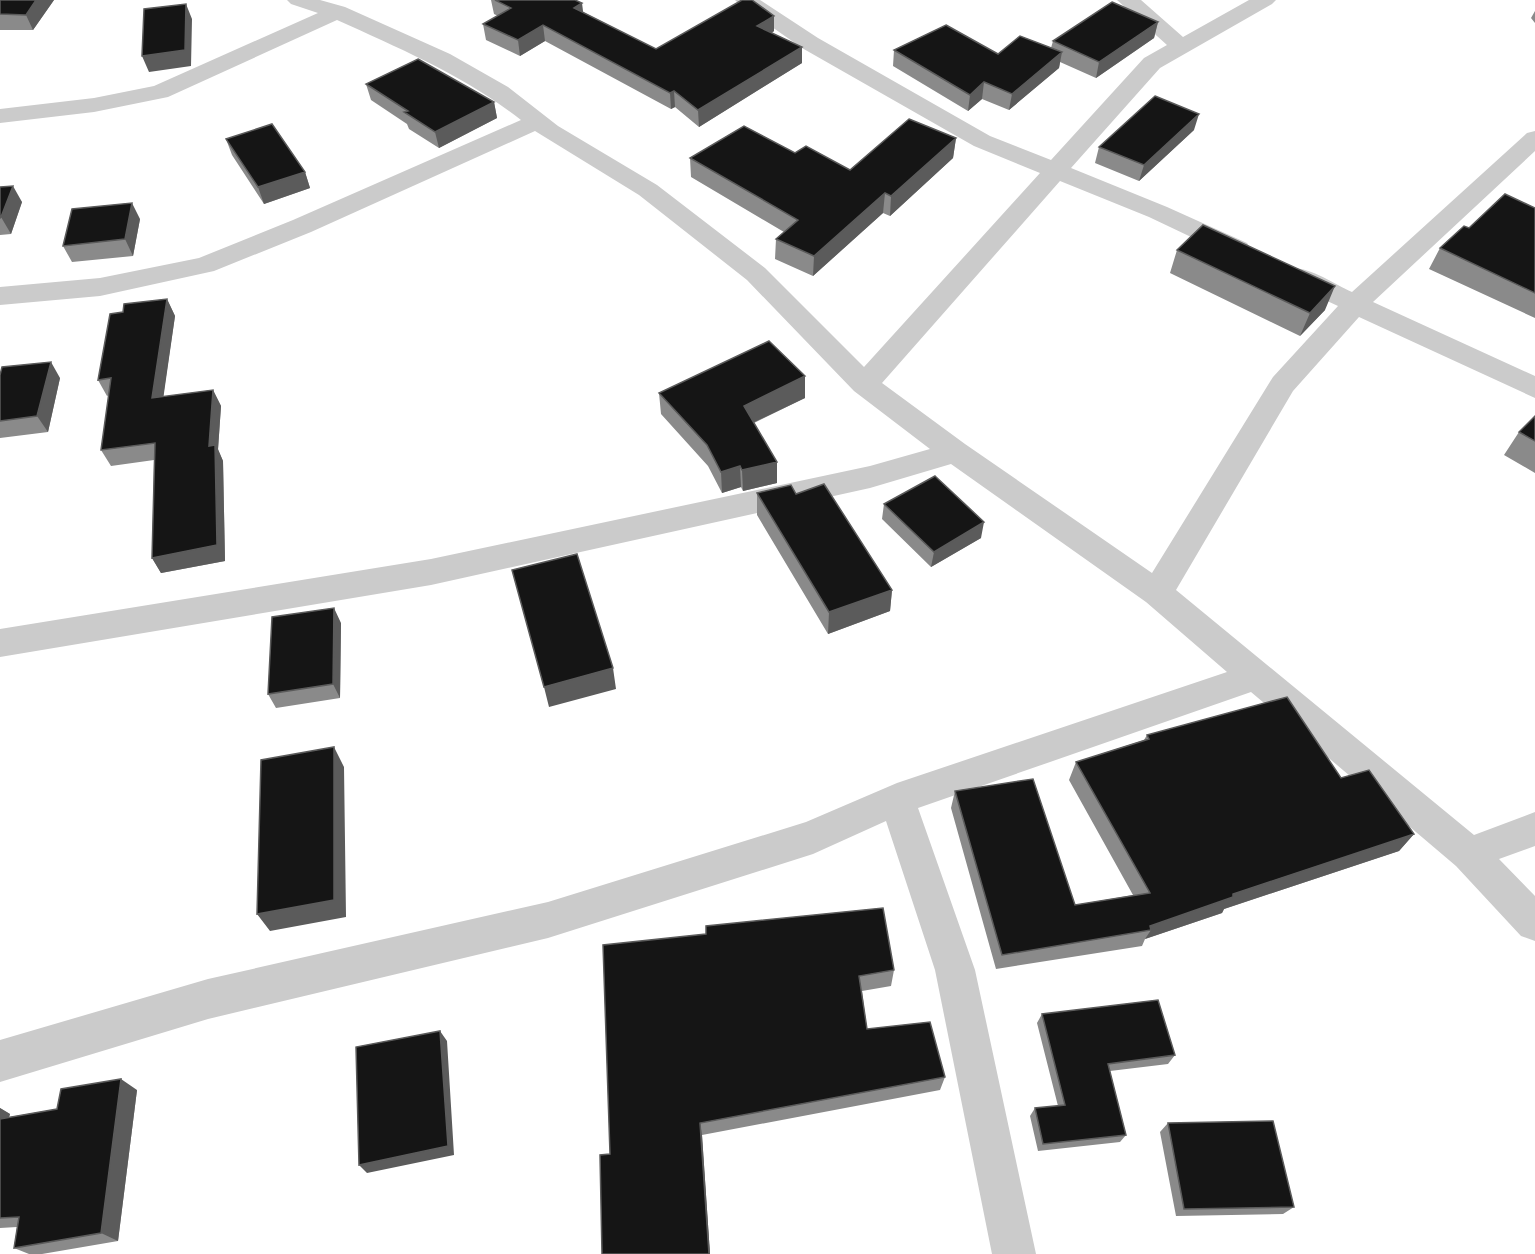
<svg xmlns="http://www.w3.org/2000/svg" width="1535" height="1254" font-family="'IBM Plex Sans',sans-serif">
<rect width="100%" height="100%" fill="#fff"/>
<g fill="none" stroke-linecap="round" stroke-linejoin="round">
<path fill="#cbcbcb" fill-rule="evenodd" d="M287,0H320L345,7L450,54L508,87L558,126L657,185L765,268L864,367L1040,173L974,146L802,48L739,4L735,0H760L818,38L990,136L1051,160L1144,58L1167,45L1117,0H1141L1183,37L1249,0H1276L1272,4L1160,68L1071,168L1167,207L1247,243L1251,249L1247,255L1238,257L1229,255L1149,217L1060,181L882,383L965,444L1152,573L1273,377L1338,306L1284,281L1280,275L1284,269C1305,263 1332,283 1352,292L1527,133L1535,131V151L1373,302L1535,376V398L1359,317L1293,391L1176,590L1474,835L1535,812V846L1499,859L1535,896V941L1521,936L1456,866L1251,692L918,808L975,970L1036,1254H992L935,970L886,821L813,854L548,938L208,1019L0,1082V1040L208,979L548,902L806,822L897,783L1227,672L1146,602L951,464L870,488L431,585L0,657V629L431,559L870,466L930,449L854,391L747,280L639,195L535,131L311,232L214,271L100,296L0,305V287L100,278L199,258L293,220L521,120C465,76 401,49 337,20L168,97L94,112L0,123V109L94,98L154,86L318,13L291,4Z"/>
</g>
<path fill="#8a8a8a" d="M0,0H54L33,30H0Z
M491,0H575L583,12L656,49L774,16V31L772,33L802,63L699,127L675,107L671,109L545,41L520,56L486,40L483,24L498,16L494,14Z
M1535,11V23L1531,18Z
M1158,22L1154,38L1096,78L1060,62L1059,68L1009,110L982,99L968,111L893,66L894,50L998,54L1051,48L1053,41Z
M366,84L494,102L497,118L439,148L409,129L407,124L371,100Z
M1194,130L1139,181L1095,163L1099,147Z
M956,138L953,158L890,216L883,213L813,276L775,259L776,239L784,232L691,177L690,158L795,153L850,170Z
M226,139L305,172L310,188L264,204L232,155Z
M0,187L22,202L11,234L0,235Z
M1535,208V318L1429,269L1440,248L1469,228Z
M140,219L133,256L72,262L63,246Z
M1177,250L1325,310L1300,336L1170,273Z
M167,299L175,316L163,397L213,390L221,406L218,450L223,461L225,561L161,573L152,558L154,460L111,466L101,450L109,395L107,396L98,380Z
M0,375L60,378L48,432L0,438Z
M805,376V398L754,423L777,483L743,491L741,487L722,493L708,466L661,414L659,393Z
M1535,416V473L1504,455L1519,432Z
M757,493L796,494L892,590L890,611L828,634L757,515Z
M884,504L981,538L931,567L882,519Z
M341,623L340,698L276,708L268,694Z
M1147,735L1414,834L1399,851L1224,909L1222,913L1145,939L1142,946L996,969L951,808L955,791L1075,905L1133,895L1069,780L1076,762L1144,740Z
M706,934L894,970L891,986L862,991L867,1029L945,1077L940,1090L702,1135L710,1254H602L610,1154Z
M1042,1014L1175,1055L1168,1064L1110,1071L1126,1135L1120,1142L1038,1151L1030,1116L1035,1108L1058,1106L1037,1023Z
M137,1090L118,1241L42,1254H29L14,1248L17,1227L0,1228V1108L10,1114L9,1117L57,1109Z
M1168,1123L1294,1207L1283,1214L1176,1216L1160,1132Z"/>
<path fill="#5b5b5b" d="M36,0H54L33,30L26,15Z
M582,3L584,19L574,8Z
M186,4L192,19L191,66L149,72L142,56Z
M774,16V31L757,42V26Z
M1158,22L1154,38L1096,78L1099,62Z
M543,25L545,41L520,56L518,40Z
M802,47V63L699,127L698,110Z
M1062,52L1059,68L1009,110L1012,94Z
M984,82L982,99L968,111L970,95Z
M674,91L675,107L671,109L670,93Z
M494,102L497,118L439,148L435,132Z
M1199,114L1194,130L1139,181L1144,165Z
M956,138L953,158L890,216L891,196Z
M305,172L310,188L264,204L258,187Z
M13,186L22,202L11,234L1,217Z
M885,193L883,213L813,276L814,256Z
M132,203L140,219L133,256L125,239Z
M1335,286L1325,310L1300,336L1310,313Z
M167,299L175,316L161,414L152,398Z
M51,362L60,378L48,432L37,416Z
M805,376V398L744,427V406Z
M213,390L221,406L218,449L223,461L225,561L161,573L152,558L209,446Z
M777,462V483L743,491L742,470Z
M740,466L741,487L722,493L721,472Z
M984,522L981,538L931,567L934,552Z
M892,590L890,611L828,634L829,612Z
M334,608L341,623L340,698L333,684Z
M613,668L616,689L549,707L544,687Z
M334,747L344,767L346,917L270,931L257,914Z
M1414,834L1399,851L1224,909L1222,913L1145,939L1151,930L1150,926L1233,894Z
M440,1031L447,1041L454,1155L367,1173L359,1165Z
M121,1079L137,1090L118,1241L101,1233Z
M0,1108L10,1114L5,1131L0,1128Z
M700,1123L702,1135L710,1254H709Z"/>
<path fill="#151515" stroke="#5b5b5b" stroke-width="1.5" d="M0,0H36L26,15L0,14Z
M495,0H575L582,3L574,8L656,49L742,0H752L774,16L757,26L802,47L698,110L674,91L670,93L543,25L518,40L483,24L511,8Z
M1112,2L1158,22L1099,62L1053,41Z
M186,4L185,50L142,56L144,9Z
M946,25L998,54L1020,36L1062,52L1012,94L984,82L970,95L894,50Z
M418,59L494,102L435,132L404,112L408,111L366,84Z
M1155,96L1199,114L1144,165L1099,147Z
M909,119L956,138L891,196L885,193L814,256L776,239L798,220L690,158L744,126L795,153L806,146L850,170Z
M272,124L305,172L258,187L226,139Z
M13,186L1,217L0,218V187Z
M1505,194L1535,208V293L1440,248L1464,226L1469,228Z
M132,203L125,239L63,246L72,209Z
M1203,225L1335,286L1310,313L1177,250Z
M167,299L152,398L213,390L209,446L215,445L217,545L152,558L155,443L101,450L111,378L98,380L110,314L123,312L124,304Z
M769,341L805,376L744,406L777,462L742,470L740,466L721,472L707,445L659,393Z
M51,362L37,416L0,421V375L2,367Z
M1535,416V441L1519,432Z
M935,476L984,522L934,552L884,504Z
M824,484L892,590L829,612L757,493L791,485L796,494Z
M577,554L613,668L544,687L512,570Z
M334,608L333,684L268,694L272,617Z
M1287,697L1341,778L1369,770L1414,834L1233,894V897L1150,926L1151,930L1002,955L955,791L1033,779L1075,905L1150,893L1076,762L1149,739L1147,735Z
M334,747V900L257,914L261,760Z
M883,908L894,970L859,976L867,1029L930,1022L945,1077L700,1123L709,1254H602L600,1155L610,1154L603,945L706,934V926Z
M1158,1000L1175,1055L1108,1064L1126,1135L1043,1144L1035,1108L1065,1105L1042,1014Z
M440,1031L448,1146L359,1165L356,1047Z
M121,1079L101,1233L14,1248L19,1217L0,1218V1119L57,1109L61,1089Z
M1273,1121L1294,1207L1184,1209L1168,1123Z"/>
</svg>
